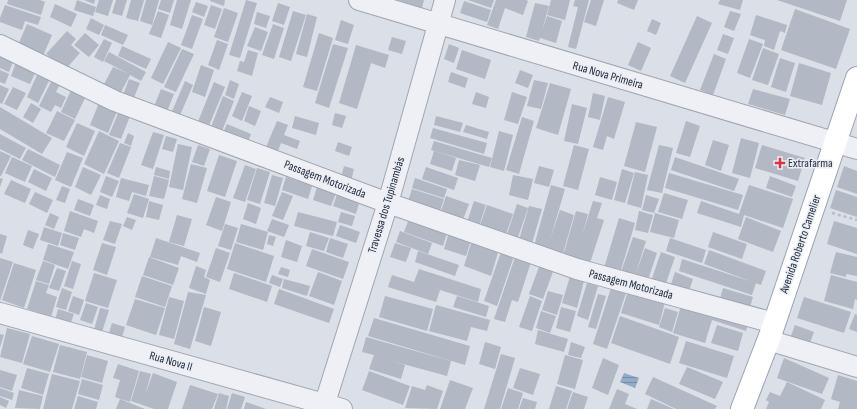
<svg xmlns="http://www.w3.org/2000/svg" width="857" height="409" font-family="'Sofia Sans Condensed',sans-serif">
<defs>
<pattern id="water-rules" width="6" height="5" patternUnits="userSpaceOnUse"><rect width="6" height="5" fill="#92abca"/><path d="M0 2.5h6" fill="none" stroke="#778ba5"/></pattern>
</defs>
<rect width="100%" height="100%" fill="#dbdfe7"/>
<path fill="url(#water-rules)" d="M624,373L639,378L635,388L620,382Z"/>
<path fill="#b2b8c4" d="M8,0H40L45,2L41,15L7,4Z
M77,0L96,7L93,16L74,10Z
M84,0H95L94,4Z
M99,0H113L108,16L95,12Z
M116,0H127L122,16L112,13Z
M131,0H144L138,21L126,18Z
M146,0H159L152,25L140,21Z
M161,0H174L170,13L158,9Z
M177,0H191L182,29L170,25Z
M210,0H225L224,6L210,1Z
M246,0L257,3L240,58L229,55Z
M397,0H424L422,8Z
M468,0H494L491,8Z
M496,0H526L528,1L523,15L505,8L498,29L487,25Z
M551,0H570L565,20L547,15Z
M575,0H589L576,49L568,47L578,7L573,6Z
M591,0H604L596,26L584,22Z
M618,0H638L634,10L617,3Z
M720,0H743L740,10L718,4Z
M777,0H847L840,21Z
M464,1L491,10L487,22L460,13Z
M196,2L208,6L204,17L192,12Z
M278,3L290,7L284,25L272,21Z
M535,3L549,6L542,30L547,16L562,21L556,43L540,38L539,41L526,37Z
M55,4L77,14L71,27L50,17Z
M5,5L41,17L38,25L25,21L22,30L0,22V18Z
M211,5L222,9L215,29L204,25Z
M224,8L238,13L228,42L214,37Z
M795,9L850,29L836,69L781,50Z
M158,11L169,15L161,38L149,34Z
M293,11L306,15L291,61L279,57Z
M730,11L741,14L734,31L724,27Z
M257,12L270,16L266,28L254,24Z
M307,14L317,17L307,57L296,54Z
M192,15L203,19L192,49L181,45Z
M756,15L787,25L785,33L780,31L774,50L764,46L765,40L750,35Z
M697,16L712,23L685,83L670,76Z
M91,18L104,25L99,35L86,29Z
M652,19L661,23L656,35L647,31Z
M341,20L354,25L348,44L335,40Z
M27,24L52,35L43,56L18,45Z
M273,24L284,28L274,59L262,55Z
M105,25L128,35L123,45L101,35Z
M255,27L268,32L261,51L247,46Z
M67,31L76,39L71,45L80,53L65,70L46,54Z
M85,33L99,45L89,57L74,45Z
M319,33L333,38L317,91L303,87Z
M723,34L734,38L728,54L717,50Z
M392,37L406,41L402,54L388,50Z
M104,39L112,43L103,62L94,57Z
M749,39L763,44L750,78L737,73Z
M217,40L228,44L219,70L208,65Z
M168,42L181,48L163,84L151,78Z
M638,42L651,48L641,71L628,65Z
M333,44L348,48L329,108L315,103Z
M449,44L459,48L454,63L444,59Z
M356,45L389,55L385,68L371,63L357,109L339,103Z
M122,46L151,59L146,69L118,56Z
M763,48L779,54L768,85L752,80Z
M182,49L194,54L176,92L164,87Z
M248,50L258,53L252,76L237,71L240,61L244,62Z
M462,50L491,60L485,79L456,69Z
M0,52L14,59L9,72L0,68Z
M109,52L146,72L141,81L130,75L119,96L102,88L113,67L129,74L104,61Z
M714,54L726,59L713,95L700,90Z
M780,58L795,63L786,92L771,87Z
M16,62L36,71L30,84L11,76Z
M799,63L831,73L822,105L790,96Z
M201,65L214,70L205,97L192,92Z
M0,70L9,74L5,84L0,82Z
M520,70L533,75L528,88L515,83Z
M451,72L468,78L465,88L448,82Z
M38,73L50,79L38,103L27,97Z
M129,79L140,83L133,100L123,95Z
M52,80L60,84L56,92L66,97L61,108L55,105L51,112L39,106Z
M230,80L239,84L234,99L225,95Z
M534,80L548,83L541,109L527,106Z
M185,81L193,85L178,120L170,116Z
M214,82L225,87L208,128L197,124Z
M550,83L571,89L558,135L536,128Z
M0,85L9,89L2,104L0,103Z
M13,87L26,93L17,110L4,104Z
M72,88L86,96L75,119L61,112Z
M161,89L174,94L166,114L153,109Z
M753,89L790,99L785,115L748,104Z
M242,92L252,96L242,121L232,116Z
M476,92L489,97L486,108L472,104Z
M512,92L527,97L518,124L504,120Z
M593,93L605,96L600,120L588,117Z
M223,96L234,101L220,136L209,132Z
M270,97L283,102L279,113L265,107Z
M608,97L625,102L614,139L607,136L603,150L593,147Z
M31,103L41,109L33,123L23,117Z
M99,103L117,111L108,133L90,125Z
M572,104L587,108L578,144L564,141Z
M249,106L261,111L255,126L244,121Z
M0,107L52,138L42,154L0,129Z
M57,111L75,120L64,141L46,133Z
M119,111L130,116L121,139L109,135Z
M335,113L346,116L342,128L332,125Z
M295,116L319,123L316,135L292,128Z
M436,116L463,123L460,132L434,125Z
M522,117L534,121L519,174L506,170Z
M277,121L288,125L284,135L300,141L297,149L281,143L276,156L264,152Z
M686,121L700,126L690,157L676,153Z
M636,122L657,127L645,172L624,166Z
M77,123L95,131L84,156L66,147Z
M227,124L251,134L246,147L221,137Z
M466,125L489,132L487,139L463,132Z
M433,128L487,143L484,154L430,138Z
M99,131L119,141L104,174L84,164Z
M499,131L513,135L504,171L490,167Z
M153,132L164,135L153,169L141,165Z
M128,133L134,136L131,146L124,143Z
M0,134L26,148L20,159L0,149Z
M166,136L177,139L173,152L162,149Z
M741,138L759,143L750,178L732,173Z
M713,140L729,145L721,171L705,165Z
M434,141L492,158L489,167L431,150Z
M338,142L352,147L349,156L335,151Z
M120,143L131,147L119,178L107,173Z
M178,144L192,147L183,190L169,187Z
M198,145L210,149L204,166L192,162Z
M574,145L589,149L578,190L563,186Z
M659,145L673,148L662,193L647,190Z
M762,145L805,158L798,181L755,168Z
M28,149L60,165L55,177L22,160Z
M0,151L11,156L1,176H0Z
M434,151L456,158L452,171L430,164Z
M67,152L83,158L71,187L55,180Z
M219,155L237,161L225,197L207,191Z
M12,157L32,166L25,182L5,173Z
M675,157L739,179L734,191L671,170Z
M459,160L480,165L475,181L455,175Z
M191,164L207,168L197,203L182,199Z
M245,165L256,169L245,202L233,198Z
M344,166L354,169L351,181L341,178Z
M539,166L554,170L549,187L534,183Z
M844,166L857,171V194L837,187Z
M83,167L101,175L91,195L75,187Z
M156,167L170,171L169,179L154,175Z
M426,167L458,178L454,190L422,179Z
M257,168L270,172L260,204L247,200Z
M34,169L52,178L46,191L28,182Z
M622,169L634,173L625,203L614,200Z
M635,172L648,175L641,208L627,204Z
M669,173L743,195L738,210L665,188Z
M272,175L283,178L275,206L264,203Z
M513,175L533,179L528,200L509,195Z
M106,176L119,181L112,197L100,192Z
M154,176L169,180L164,199L149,196Z
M770,176L796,186L792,197L766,188Z
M286,177L312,186L308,199L282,190Z
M600,177L617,182L612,200L595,195Z
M0,178L3,179L0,187Z
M121,178L149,185L146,196L132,192L129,201L116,197Z
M415,178L447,189L444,198L412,188Z
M11,180L31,189L25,203L4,194Z
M551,185L565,189L550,240L560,210L574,215L562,257L534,246Z
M749,185L793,199L783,228L744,215L741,227L697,213L701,201L739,214Z
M62,186L70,189L65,203L56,200Z
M317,187L336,193L331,206L313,200Z
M412,189L444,199L439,214L407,204Z
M836,190L857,197V217L830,208Z
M35,192L53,200L47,213L29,204Z
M282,192L293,196L283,220L272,216Z
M338,192L360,200L356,214L333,206Z
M664,193L688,200L682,219L658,212Z
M134,194L149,199L143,218L127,213Z
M100,195L110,199L107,209L96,205Z
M646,195L659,199L654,213L642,210Z
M446,196L469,204L462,222L440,214Z
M216,197L231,202L222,231L206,225Z
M78,199L94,205L90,216L74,210Z
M149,201L163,205L159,220L146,217Z
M474,201L486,205L478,229L466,225Z
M593,201L602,203L597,218L604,220L590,263L563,256L576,211L588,214L582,236Z
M248,203L261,208L256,224L243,219Z
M517,204L528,208L517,240L506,237Z
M487,205L513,214L505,237L479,228Z
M529,206L542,209L531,247L518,243Z
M70,211L98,221L94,233L84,229L81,237L64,231Z
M639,211L653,215L648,233L635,230Z
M298,212L337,222L333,236L294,226Z
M341,212L355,216L352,226L338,222Z
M50,213L59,217L54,229L45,225Z
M655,213L679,220L674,238L650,232Z
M177,215L192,219L184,246L169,242Z
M410,216L448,230L443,246L404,232Z
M127,217L136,220L132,230L123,226Z
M746,217L781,231L773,252L738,239Z
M619,218L635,223L620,273L604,268Z
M272,219L289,225L284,237L267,231Z
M110,221L122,224L115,244L103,240Z
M834,221L857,228V254L827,244Z
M225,224L238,228L231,250L218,246Z
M241,224L268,232L263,250L236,242Z
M340,225L360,232L356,243L336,236Z
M44,227L62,233L58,246L40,240Z
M28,230L39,234L33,249L23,245Z
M400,231L432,243L428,254L396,242Z
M310,232L329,238L324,251L306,246Z
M449,232L471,240L466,256L444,249Z
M713,232L747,244L742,259L708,247Z
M63,233L79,238L75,250L60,245Z
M0,234L7,236L2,254L0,253Z
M269,235L276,237L273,246L267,244Z
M633,237L646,241L635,276L621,272Z
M156,238L200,253L197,262L181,256L178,265L150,257Z
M330,238L348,244L343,258L326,252Z
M670,238L706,250L702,263L666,251Z
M286,240L302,246L297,262L281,257Z
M472,240L499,249L491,276L464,266Z
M102,243L116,247L107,275L93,270Z
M235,243L274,256L266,282L227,269Z
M395,243L411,248L406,262L390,257Z
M48,244L74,252L68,269L43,260Z
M216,248L230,253L220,282L206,277Z
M645,248L657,253L647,283L634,279Z
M312,249L349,262L343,279L306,266Z
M709,250L766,271L761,285L704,264Z
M418,251L459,265L455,276L415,262Z
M501,252L514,256L497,306L484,301Z
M661,252L675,257L665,286L651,281Z
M836,252L857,257V276L846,274V277L830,273Z
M149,257L179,268L173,285L143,275Z
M515,257L531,262L518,302L512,300L505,322L494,319Z
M0,258L13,262L0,301Z
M682,259L756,283L752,295L679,271Z
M43,261L55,265L49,284L36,280Z
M72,261L81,264L73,289L64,286Z
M14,263L36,270L24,308L2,300Z
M540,264L554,269L543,299L529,294Z
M196,266L206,270L204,277L210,280L206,294L189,288Z
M281,267L290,270L288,277L278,274Z
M57,268L66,271L59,291L49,288Z
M419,269L481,289L478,302L440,290L436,302L388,287L392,275L414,282Z
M318,272L342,281L334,305L309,296Z
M675,272L693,279L689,291L671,284Z
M94,273L117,280L108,308L85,301Z
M234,273L272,286L267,302L229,289Z
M571,273L585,277L577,308L562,303Z
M272,275L283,279L280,287L269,283Z
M831,275L857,282V300L855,299L853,309L824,301Z
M142,276L172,286L165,307L135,297Z
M284,279L310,286L307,296L282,288Z
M36,281L49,285L46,293L57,297L51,317L27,309Z
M587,283L598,286L588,320L577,316Z
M62,288L72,292L66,310L56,307Z
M611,288L626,293L607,349L593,344Z
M723,288L753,297L749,310L719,302Z
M279,289L334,309L329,323L274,304Z
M548,291L563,295L557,315L542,310Z
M628,291L665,302L659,325L621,313Z
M188,292L206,295L190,349L174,344Z
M598,294L606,296L596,329L588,327Z
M73,296L84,300L79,315L68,311Z
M385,296L433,309L427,331L379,317Z
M457,296L489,306L486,317L453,307Z
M530,296L542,301L532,331L519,327Z
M169,297L184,301L174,339L159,335Z
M804,297L851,312L844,333L797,318Z
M135,299L165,308L156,335L126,325Z
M683,299L749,320L746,331L712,320L705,343L673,333Z
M86,303L98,307L92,324L80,320Z
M436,305L490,320L487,331L471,327L467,341L429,331Z
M204,307L221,312L211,346L195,341Z
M561,307L576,311L570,332L556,328Z
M100,308L109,310L102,332L94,330Z
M665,308L678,312L672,332L659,327Z
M58,309L74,314L70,325L55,320Z
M541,311L556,316L550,333L536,328Z
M855,314L857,315V332L849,329Z
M620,316L679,337L670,364L611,343Z
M374,318L470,346L465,365L368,336Z
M112,323L125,327L121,341L108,336Z
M717,325L743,333L738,351L711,343Z
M795,325L814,332L810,343L791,336Z
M7,328L30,334L22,363L0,357Z
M538,330L568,339L564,352L535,344Z
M0,334L4,335L0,347Z
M32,336L59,344L50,372L23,364Z
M366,337L451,361L447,376L392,361L405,365L401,379L369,369L374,355L362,352Z
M686,341L734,356L727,378L679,363Z
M485,342L501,347L495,369L479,364Z
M571,342L585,347L581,358L568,355Z
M60,345L87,352L80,379L53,372Z
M501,354L515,358L500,409H484Z
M87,355L108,361L102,383L81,377Z
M565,355L583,360L575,389L557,384Z
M603,358L619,365L608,395L592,388Z
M784,358L829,378L822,394L777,378Z
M118,364L139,371L130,402L115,397L120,380L113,378Z
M687,367L723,382L715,399L679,384Z
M27,368L49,374L43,395L21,388Z
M520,368L540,374L533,395L513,388Z
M0,370L17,375L12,391L0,387Z
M140,371L151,374L145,395L153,373L177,382L168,409H154L131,401Z
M369,371L410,386L403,405L362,390Z
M52,374L80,381L72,409H43Z
M838,375L857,381V409H838L840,402L831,399Z
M653,377L717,406L715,409H676L645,394Z
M82,379L103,385L99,400L78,394Z
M450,380L473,388L465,409H440Z
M787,382L825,400L821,409H766L769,402L766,400L770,392L780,396Z
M190,385L218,394L212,409H182Z
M427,385L443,391L437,409L405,408L412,386L425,390Z
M556,386L572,391L566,409H549Z
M0,388L14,393L12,400L0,396Z
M508,388L523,393L518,409H501Z
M617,389L629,394L625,404L637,409H609Z
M19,390L43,396L40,409L15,408Z
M573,392L588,397L584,409H567Z
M219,393L229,396L226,409H214Z
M232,393L245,397L241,409H227Z
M78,396L98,402L96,409H74Z
M0,397L9,401L6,408L0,405Z
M523,398L537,402L535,409H519Z
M120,399L145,409H116Z
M651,399L674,409H647Z
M246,402L266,409H244Z"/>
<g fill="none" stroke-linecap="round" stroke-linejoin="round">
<defs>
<path id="minor" d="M359,0L857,149
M0,45L115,101L388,203L577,269L774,323
M0,313L342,409
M768,340L857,367
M323,409L388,203L445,0"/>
<path id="major" d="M742,409L770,336L857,78"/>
</defs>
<use href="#minor" stroke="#a0a6b1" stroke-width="22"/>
<use href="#major" stroke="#99a2b3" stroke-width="24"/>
<path stroke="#b9bdc5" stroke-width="2.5" stroke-dasharray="3 3" stroke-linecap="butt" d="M832,213L857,220"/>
<use href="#minor" stroke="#eef0f5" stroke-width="20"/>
<use href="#major" stroke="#fff" stroke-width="22"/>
</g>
<path fill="#d73444" stroke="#eaeef4" stroke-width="1.5" d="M778 157h4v4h4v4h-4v4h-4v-4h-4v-4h4z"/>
<g text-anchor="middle" stroke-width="3" stroke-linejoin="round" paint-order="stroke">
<g font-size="12" fill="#242c3e" stroke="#eaeef4">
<text transform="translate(608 75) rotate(16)" y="4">Rua Nova Primeira</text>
<text transform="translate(325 179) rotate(21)" y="4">Passagem Motorizada</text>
<text transform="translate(386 205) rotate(-73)" y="4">Travessa dos Tupinambás</text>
<text transform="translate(800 244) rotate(-71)" y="4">Avenida Roberto Camelier</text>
<text transform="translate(631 284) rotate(15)" y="4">Passagem Motorizada</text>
<text transform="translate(171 361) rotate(16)" y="4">Rua Nova II</text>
</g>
<g font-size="12" fill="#242c3e" stroke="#eaeef4" text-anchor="start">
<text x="788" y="167">Extrafarma</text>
</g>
</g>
</svg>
